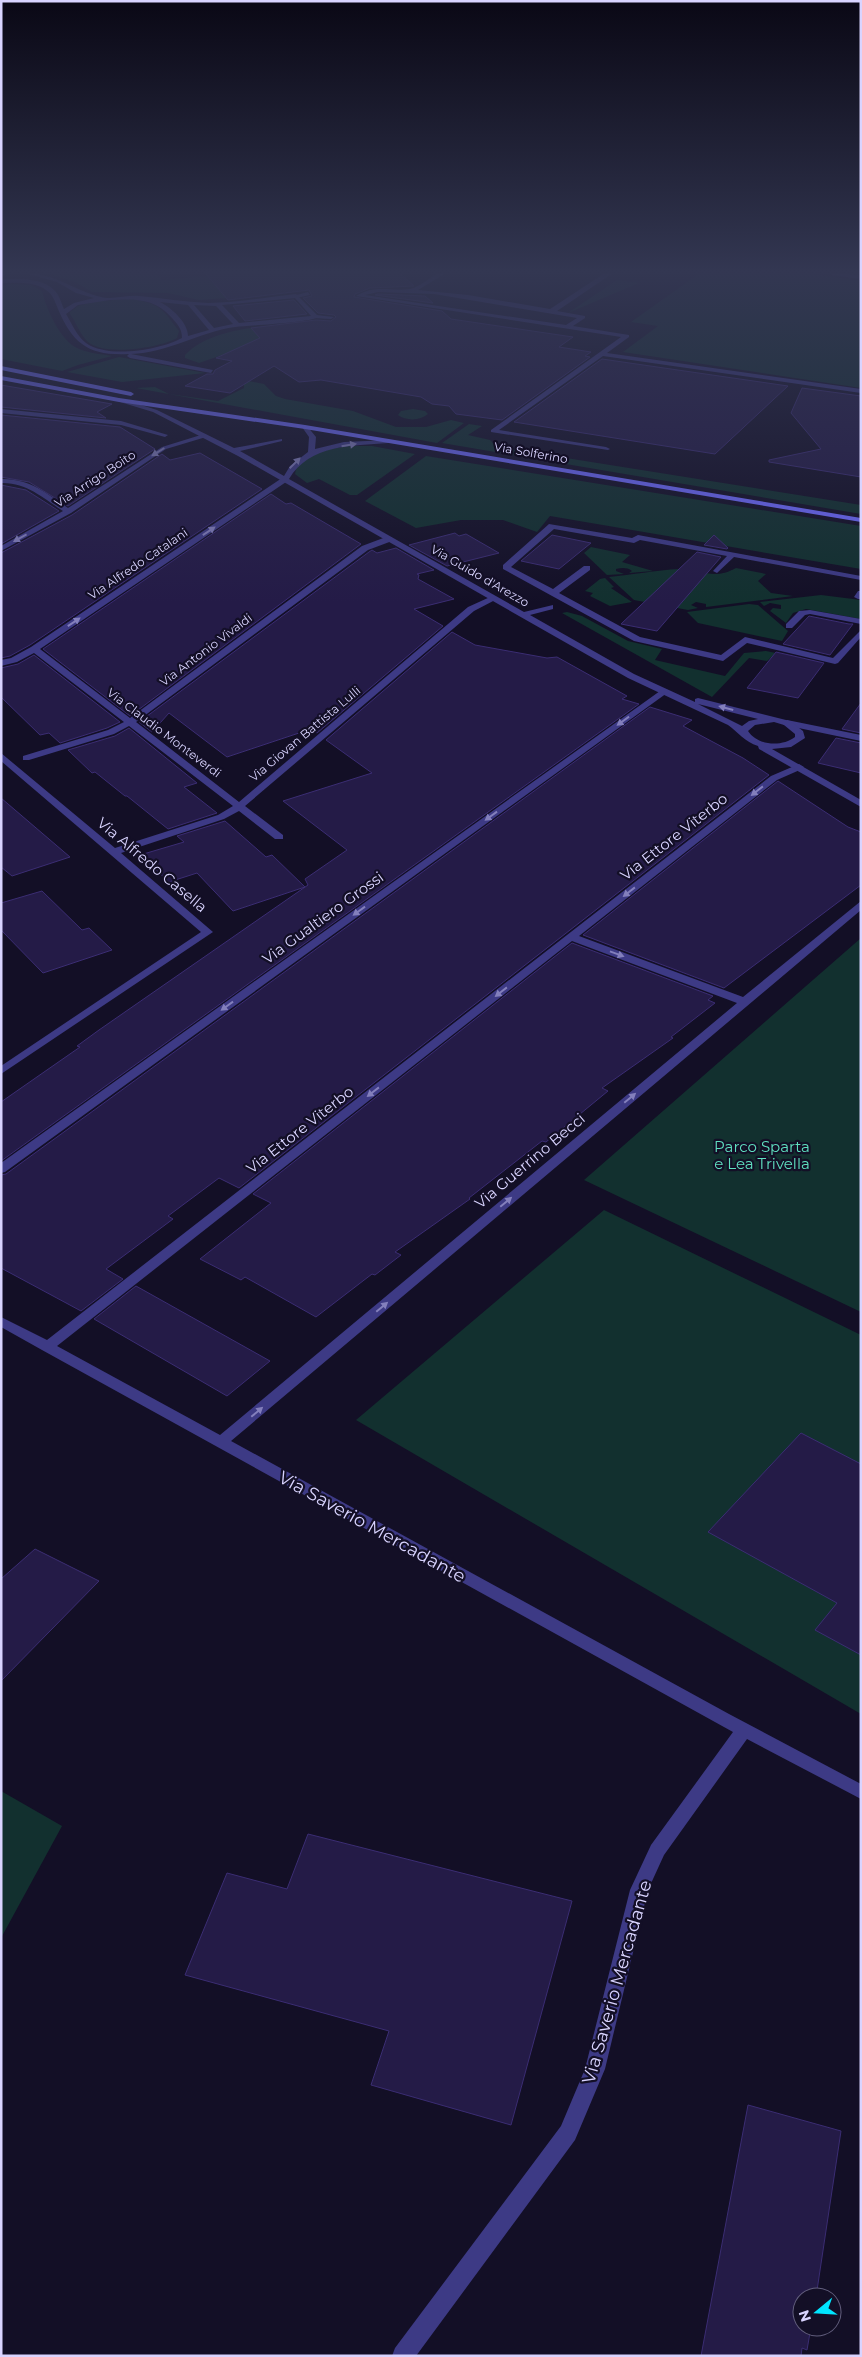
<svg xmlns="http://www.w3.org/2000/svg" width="862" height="2357" font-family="Montserrat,sans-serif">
<rect width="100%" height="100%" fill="#130f26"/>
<path fill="#12302f" d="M46,273H157L162,280L207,276L227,298L199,300L168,293L92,292L75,282Z
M700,273H806L861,281V388L623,352L658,326L631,322Z
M617,280L639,283L568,313Z
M11,284L31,285L42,291C46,308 60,340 77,348C87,353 101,354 112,356L78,365L62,371L1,359V286Z
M132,299C161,304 162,309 179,331L177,338C159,348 103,357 87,341C80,334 76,322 70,314V312L78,306L97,301Z
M251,328L269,348L258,358L228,353L199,363L185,358V355C201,338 229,331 251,328Z
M119,357L205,373L122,382L67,372Z
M239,379L264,384L276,396L285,399L353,411L396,427H426L451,420L464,423L437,443L136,388L155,387L169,394L218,401L244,388V384Z
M413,409L425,411L428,414C420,421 406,421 398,415L401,411Z
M469,424L482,426L468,435L490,440L497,447L861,505V514L442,443Z
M350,446H372L415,454L357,495H350L319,479L307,483L295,474C298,451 332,449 350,446Z
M426,456L861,526V569L550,516L537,532L503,520H461L416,528L365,501Z
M591,547L630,555L622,562L653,571L629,573L632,571C627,567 621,568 616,569V571L624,574L607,575L584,553Z
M736,568L766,574L758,581L771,593L793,596L706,607V604L696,602L691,605L698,608L688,610L634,600L609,577C632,575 656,570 679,569C702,569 713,581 736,568Z
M605,578L614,587L611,588L632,602L610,606L590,596L593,593L585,591L600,579Z
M821,595L861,600V619L806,609L793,613L786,623L770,611L773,608L781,609V605L770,603L764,606L760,602Z
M749,604L758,605L788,631L782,641L698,623L687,612Z
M567,612L582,616L628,641L662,649L655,660L725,676L744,653L766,651L776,653L767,661L749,658L712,697L562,613Z
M861,938V1312L584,1180Z
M604,1210L861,1335V1714L356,1420Z
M1,1791L62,1826L1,1938Z"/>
<path fill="#241b47" stroke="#3b2d73" d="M205,273H400L414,286L370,288L355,294L354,297L442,311L451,319L573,337L559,347L591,352L585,356L590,357L502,420L456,414L449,406L432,404L421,397L321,380L299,382L274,366L230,393L185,386L207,374H213L215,370L232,361L216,358L260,338L251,328L316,320L331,321L336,317L334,315L318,313L303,298L312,296L309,290L228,300Z
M378,294L425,296L433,303L375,295Z
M294,300L307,314L245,321L233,306Z
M602,359L788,386L715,454L514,422Z
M1,385L112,404L97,412L106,418L1,407Z
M802,388L861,396V477L769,462V460L821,449L791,413Z
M1,415L120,427L155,449L68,506L29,482L1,477Z
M200,453L262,489L30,645L10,656L1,658V553L72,515L162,454L170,460Z
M1,485L26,490L59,511L1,544Z
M271,494L286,504L291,503L361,544L130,716L43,649Z
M455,533L459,536L466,534L499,553L447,566L409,545Z
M552,535L591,543L559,569L521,561Z
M714,535L728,548L727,549L704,545Z
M396,548L434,570L417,574L419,575L418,579L454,599L414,609L443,626L317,733L311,729L227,757L169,713L152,732L139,722L369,552L372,550L377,553Z
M697,552L721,557L657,631L621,624Z
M809,616L849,624H853L830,655L783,644Z
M452,632L475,645L547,658L557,657L627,696L622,699L639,704L1,1161V1102L80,1047L77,1046L99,1030L308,885L305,879L347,850L283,801L372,773L326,740Z
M776,652L824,663L798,698L747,688Z
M34,655L120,722L107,728L60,743L49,733L40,735L1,697V668L18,664Z
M861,703V733L842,729Z
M650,707L692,720L683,726L743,758L769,775L239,1188L219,1178L168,1216L173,1219L106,1269L123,1279L81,1311L1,1268V1175L6,1174Z
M129,728L197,783L184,787L217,813L168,829L127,796H125L95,772L92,773L68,750L115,736Z
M836,738L861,743V773L818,763Z
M778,781L848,827L861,832V885L724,988L583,935Z
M1,798L70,857L12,876L1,867Z
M225,821L266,857L272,855L305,887L233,911L197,873L169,882L140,855L184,842L177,836Z
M42,891L82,930L89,928L112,950L43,973L1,930V903Z
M572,943L713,996L708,1000L715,1003L671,1037L673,1038L602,1088L608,1091L546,1142L542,1141L469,1198L470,1199L395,1252L401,1255L375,1275L372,1274L316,1317L245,1277L241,1280L200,1259L271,1203L253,1194Z
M136,1286L270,1361L227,1396L94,1319Z
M801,1433L861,1464V1655L815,1630L837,1603L708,1532Z
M35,1549L99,1581L1,1681V1579Z
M308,1834L572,1901L511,2125L371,2085L389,2031L185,1975L227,1873L287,1889Z
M748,2105L841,2131L816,2297H802V2327H811L807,2350L802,2348L801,2356H701Z"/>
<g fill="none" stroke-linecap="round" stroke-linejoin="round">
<path fill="#3d3a85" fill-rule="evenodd" d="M25,273C55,273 75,291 101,297C111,300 128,295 139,296C162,298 185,302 208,303C237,303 267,297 296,294L319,317C308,323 252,325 235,327C199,332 168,353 131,354L213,370L211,373L130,358L127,356L129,354C90,356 73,345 58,309C55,302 53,294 46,290C34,281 16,283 1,283V279C18,279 43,277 55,291C60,296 61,303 64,309L74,303L94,298L76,293L57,282ZM295,298L311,316L239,323L222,305ZM110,300C134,299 155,298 172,318C178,325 182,329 182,338C160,350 108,359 86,343C77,336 72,324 66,314L78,305ZM160,302L188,305L209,330L188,336C188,323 172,308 160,302ZM194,305L216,306L233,324L214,328Z
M438,273H446L418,290L468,295L550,309L605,273H613L557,311L585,316V318L573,326L629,335V337L607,353L861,389V393L603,356L499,430L606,447L610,449L608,450L491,432V430L621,337L356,296C376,284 389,292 410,289C419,287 430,278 438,273ZM378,292L434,294L577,318L566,325L365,295Z"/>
<path fill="#3d3a85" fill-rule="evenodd" d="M308,292L310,295L296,298L293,296Z
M316,315L334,317L331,319L314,318Z"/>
<path fill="#3d3a85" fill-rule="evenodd" d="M829,273L861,275V279L832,275Z
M1,409L121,421L168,435L165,437L121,425L1,413Z
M204,434L206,435V437L166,449L71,513L1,551V546L63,511C43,498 26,482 1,483V479C28,478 47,493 68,508L162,447Z
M282,478L289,480L40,649L130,718L362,546L386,537H392V541L368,550L136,722L239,802L468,607L490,597L497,599L474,611L245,806L283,835V839H275L239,811L224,819L121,853L213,932L1,1074V1066L201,932L1,761V753L115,848L218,815L233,806L129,726L114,734L29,760H23V756L108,730L124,722L34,653L17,662L1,666V660L11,658L31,647Z
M549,524L632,538L638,535L861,576V580L734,557L717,573L713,571L727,556L640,540L634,543L554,529L511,567L553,589L584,566H590V570L559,593L640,637L721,655L745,637L833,658L861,630V637L838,663L835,664L747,643L723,661L634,641L503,569V565Z
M858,591H861V599H858L854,597Z
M810,610L861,619V624L810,614L805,615L792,628H786V624L799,611Z
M660,691L667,693L5,1172L1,1173V1163Z
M787,720L861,735V741L784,725L782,723Z
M799,764L804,767L802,769L777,780L579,936L743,997L861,901V910L231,1441L729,1714L861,1784V1799L747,1739L664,1855L648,1890L605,2069L575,2140L416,2356H392L395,2348L561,2126L585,2069L630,1890L651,1845L733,1732L42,1350L1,1327V1317L47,1340L771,776ZM572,941L737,1003L220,1435L57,1346Z"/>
<path fill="#3d3a85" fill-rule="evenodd" d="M1,273H8L1,277Z
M122,399L157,410L234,448L282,439V441L240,451L284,476L290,466L308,452L309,437L302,427L303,426H307L316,437L315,449L344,442L390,440V442L388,443C352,446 310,444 289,479L524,612L553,605V609L530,615L634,674L695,702V699L698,698L790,721L803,731L805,738L791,747L772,749L861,800V807L759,749L758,746C745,742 738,732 728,725L628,678L238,456L153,412L120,402V400ZM696,703L698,704L758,719L749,721L742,726ZM774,722L784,725L795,734V737C782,747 758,746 748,731L755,725Z"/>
<path fill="#6f6bff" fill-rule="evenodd" d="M1,366L131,392L134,394L131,396L1,370Z
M1,376L119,398L305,425L861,518V522L305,429L119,402L1,380Z"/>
</g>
<defs><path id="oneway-solid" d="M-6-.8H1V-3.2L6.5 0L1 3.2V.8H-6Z" transform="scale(1.25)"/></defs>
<g fill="#837fbc">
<use href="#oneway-solid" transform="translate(349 445) rotate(-9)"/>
<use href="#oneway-solid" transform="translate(158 452) rotate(148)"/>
<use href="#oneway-solid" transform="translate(295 463) rotate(-45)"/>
<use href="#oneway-solid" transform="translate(209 531) rotate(-34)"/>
<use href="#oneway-solid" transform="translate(20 538) rotate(151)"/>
<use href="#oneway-solid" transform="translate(74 622) rotate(-34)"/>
<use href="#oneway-solid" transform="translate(726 708) rotate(-165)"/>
<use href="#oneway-solid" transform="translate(623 721) rotate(144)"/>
<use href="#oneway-solid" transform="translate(757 791) rotate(142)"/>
<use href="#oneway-solid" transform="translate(491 816) rotate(144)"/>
<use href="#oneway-solid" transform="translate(629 892) rotate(142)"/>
<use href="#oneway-solid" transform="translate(359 911) rotate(144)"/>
<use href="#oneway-solid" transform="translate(617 954) rotate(20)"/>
<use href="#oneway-solid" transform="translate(501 992) rotate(142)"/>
<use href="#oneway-solid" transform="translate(227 1006) rotate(144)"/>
<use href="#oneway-solid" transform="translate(373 1092) rotate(142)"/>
<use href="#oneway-solid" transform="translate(630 1098) rotate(-40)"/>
<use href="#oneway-solid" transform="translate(506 1202) rotate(-40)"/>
<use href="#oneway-solid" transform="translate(382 1307) rotate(-40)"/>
<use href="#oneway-solid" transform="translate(257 1412) rotate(-40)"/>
</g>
<linearGradient id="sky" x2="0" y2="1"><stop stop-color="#0a0815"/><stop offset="0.45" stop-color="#333752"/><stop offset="1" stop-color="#333752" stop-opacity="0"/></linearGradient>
<rect width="862" height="603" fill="url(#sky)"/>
<g text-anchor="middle" stroke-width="4.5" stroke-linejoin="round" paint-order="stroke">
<g font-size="12" fill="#d9d4ff" stroke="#130f26">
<text transform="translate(531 453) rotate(10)" y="4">Via Solferino</text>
<text transform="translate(95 479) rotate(-33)" y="4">Via Arrigo Boito</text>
<text transform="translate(138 564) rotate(-34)" y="4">Via Alfredo Catalani</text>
<text transform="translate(480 576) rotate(30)" y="4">Via Guido d'Arezzo</text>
<text transform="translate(206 650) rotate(-37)" y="4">Via Antonio Vivaldi</text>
<text transform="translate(164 733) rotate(37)" y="4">Via Claudio Monteverdi</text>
<text transform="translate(305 734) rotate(-40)" y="4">Via Giovan Battista Lulli</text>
</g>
<g font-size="15" fill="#d9d4ff" stroke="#130f26">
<text transform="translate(674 837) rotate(-38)" y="5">Via Ettore Viterbo</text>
<text transform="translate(152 865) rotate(40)" y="5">Via Alfredo Casella</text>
<text transform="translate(323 918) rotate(-36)" y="5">Via Gualtiero Grossi</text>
<text transform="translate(300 1130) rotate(-38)" y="5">Via Ettore Viterbo</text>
<text transform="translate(530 1161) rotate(-40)" y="5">Via Guerrino Becci</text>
</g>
<g font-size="15" fill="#5fe0c0" stroke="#130f26">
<text x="762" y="1152">Parco Sparta<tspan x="762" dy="17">e Lea Trivella</tspan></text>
</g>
<g font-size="18" fill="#d9d4ff" stroke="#130f26">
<text transform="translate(372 1527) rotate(29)" y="6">Via Saverio Mercadante</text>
<text transform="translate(617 1982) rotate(-74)" y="6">Via Saverio Mercadante</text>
</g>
</g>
<rect width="862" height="2357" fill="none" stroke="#d9d4ff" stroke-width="5"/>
<g transform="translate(817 2312) rotate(252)"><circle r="24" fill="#130f26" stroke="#625e7d"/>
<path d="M0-4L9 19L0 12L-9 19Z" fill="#00e5ff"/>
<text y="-8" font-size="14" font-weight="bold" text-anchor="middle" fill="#d9d4ff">N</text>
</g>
</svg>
